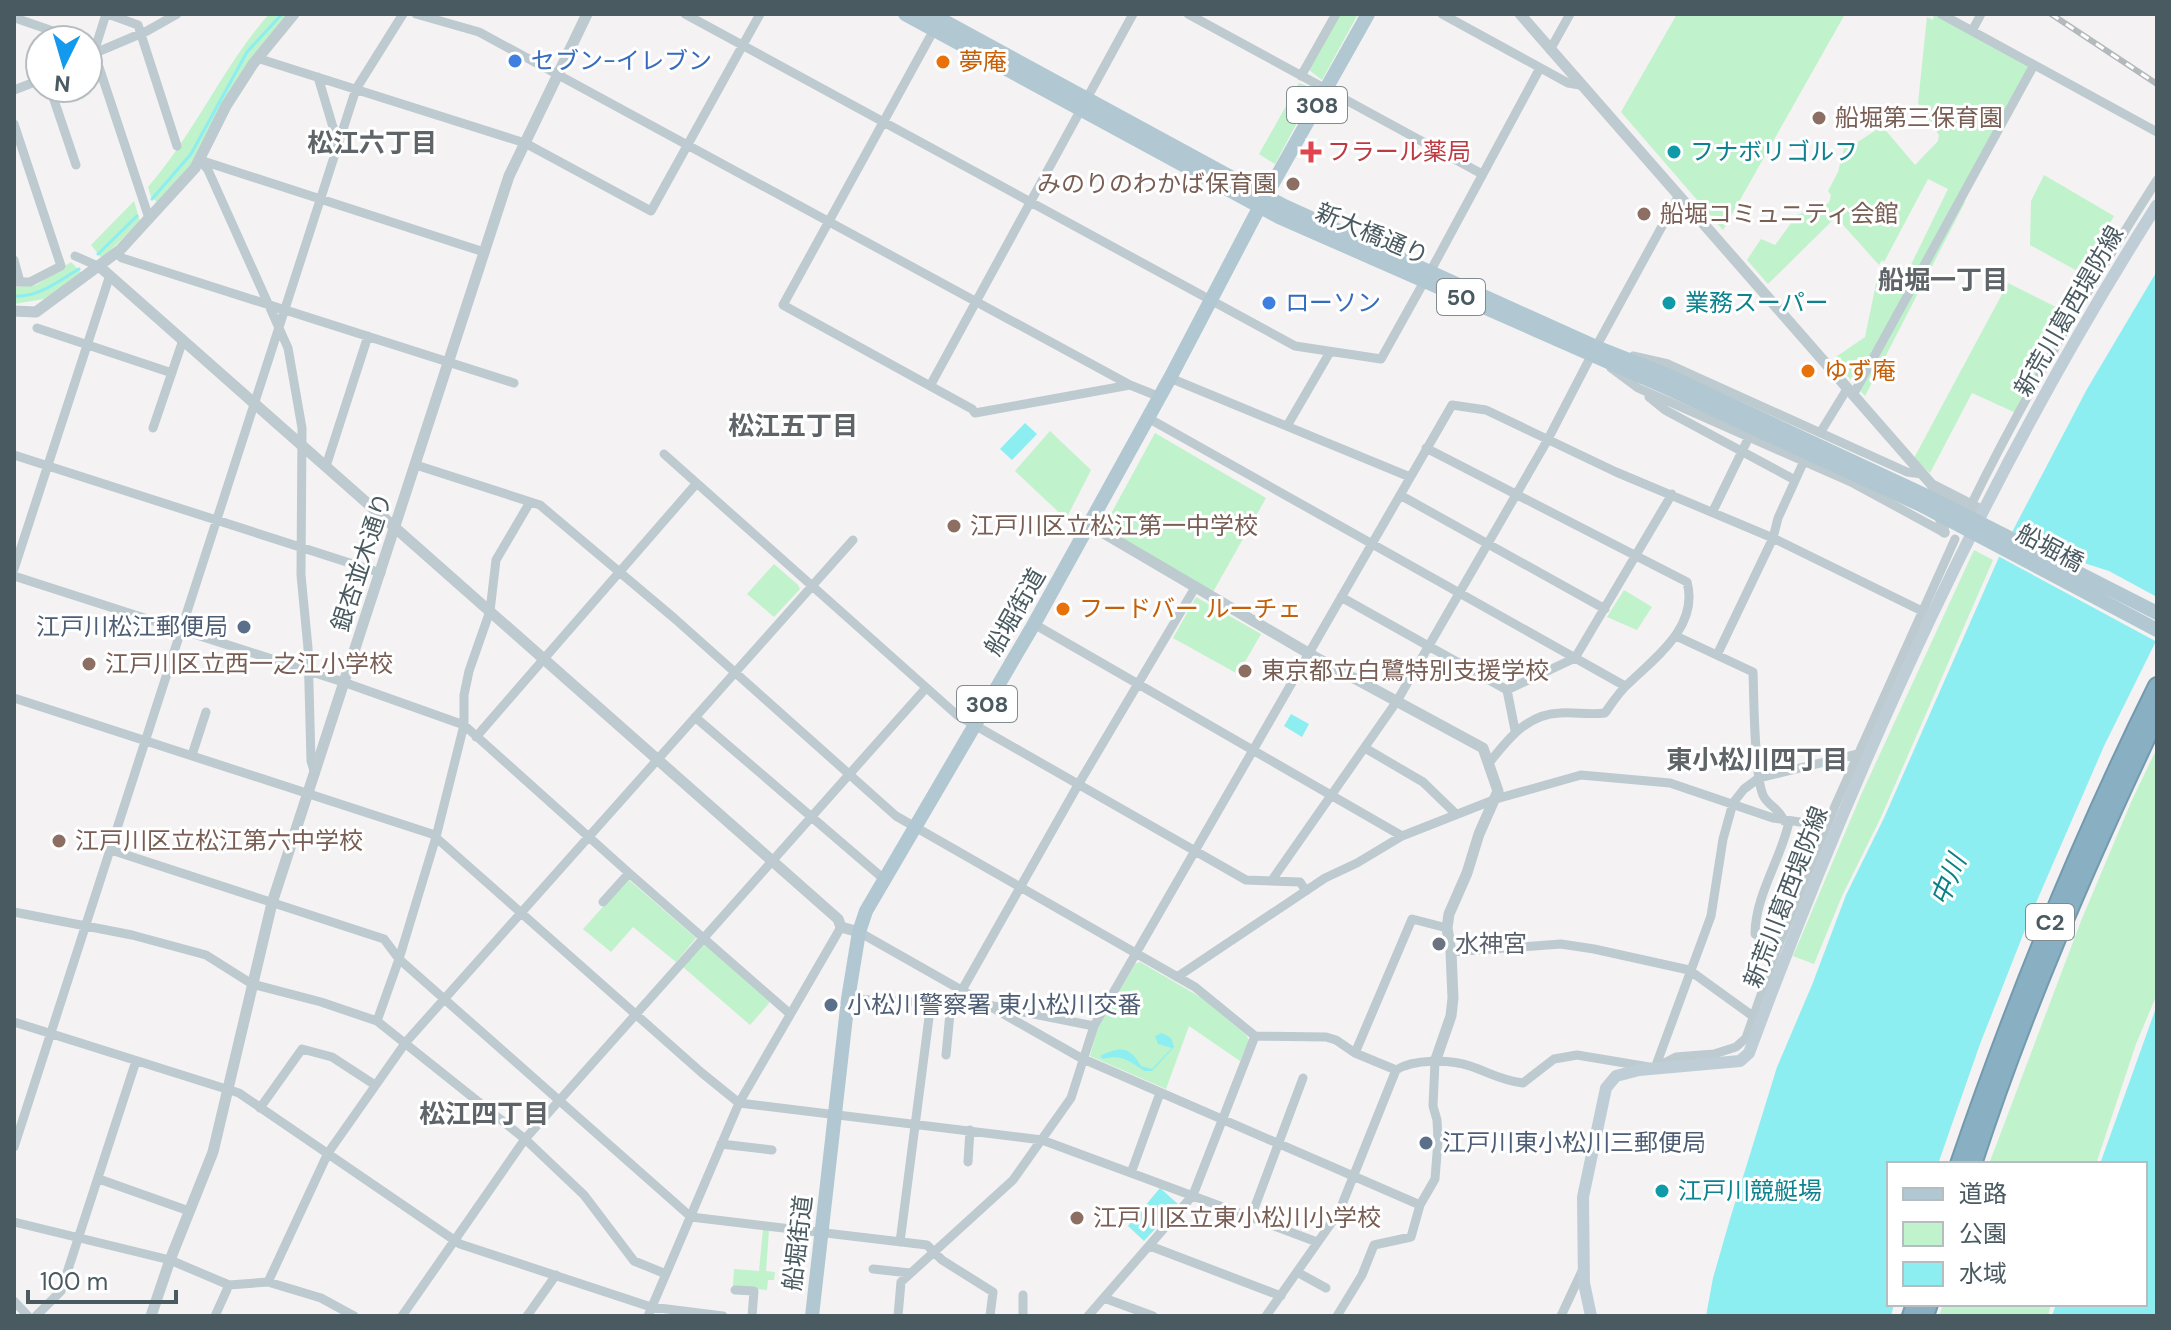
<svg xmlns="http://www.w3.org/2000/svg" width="2171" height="1330" font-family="'DM Sans','Noto Sans JP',sans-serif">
<rect width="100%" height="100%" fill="#f4f2f2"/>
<path fill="#c0f2cb" d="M269,14H289L191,165L157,202L151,197L148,187C195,133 222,68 269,14Z
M1337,14H1358L1322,80L1309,70Z
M1677,14H1845L1723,230L1621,112Z
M1934,14H1941L2034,65L1961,197L1965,202L1865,396L1833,359L1865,337L1877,279H1904L1948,189L1928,179L1884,262L1882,260L1879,265L1836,217L1768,284L1747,260L1761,239L1775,245L1797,215L1829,203L1831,195L1828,191L1838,172L1845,145L1849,148L1882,126L1915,165L1938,141L1939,135L1918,103L1927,17L1933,20Z
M1299,83L1315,89L1275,164L1259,154Z
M2044,175L2114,216L2081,273L2030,245L2031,201Z
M134,201L140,221L102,259L91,245Z
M71,262L83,274L44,299L14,304V287L36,285Z
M2008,283L2058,308L2026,366L2037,373L2016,413L1972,393L1930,473L1914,458Z
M1050,431L1091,470L1066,519L1015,471Z
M1155,433L1266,498L1213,592L1108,530L1106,523Z
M1974,550L1993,560L1881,817L1842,896L1814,964L1793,956L1861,795Z
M774,564L798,585L800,589L774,617L747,594Z
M1624,590L1652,607L1637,630L1607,617Z
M1196,597L1261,634L1238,674L1173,638Z
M2157,748V994L2136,1044L2096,1164H1989L2081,921L2132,800Z
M628,879L696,938L676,962L633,927L611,952L583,929Z
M703,943L770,1002L750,1025L683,967Z
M1140,962L1202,998L1246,1035L1249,1040L1240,1061L1189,1026L1166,1089L1090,1056L1097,1030L1135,964Z
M763,1229L769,1230L766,1271L775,1272L774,1280H768L767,1290L733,1286L734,1269L759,1271Z
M1943,1304H2051L2048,1316H1939Z"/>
<path fill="#8ceef0" d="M2157,271V639L2104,746L2032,912L1980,1044L1938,1164H1889V1304H1894L1891,1316H1706L1713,1278L1730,1219L1777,1067L1812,985L1846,895L1884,818L1999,557L2087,389Z
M1025,423L1037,434L1012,460L1000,449Z
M1291,714L1309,724L1302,737L1284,726Z
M2157,1005V1316H2052L2056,1304H2145V1164H2100Z
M1162,1033L1171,1038L1174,1047L1152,1071H1144C1129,1061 1122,1054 1103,1059L1100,1056C1120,1046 1130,1046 1141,1066L1152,1069L1172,1048L1158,1044L1155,1036Z
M1160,1188L1178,1204L1144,1241L1128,1226Z"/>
<path fill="#f4f2f2" d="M2009,530L2065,557L2109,571L2157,597V642L1996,555Z"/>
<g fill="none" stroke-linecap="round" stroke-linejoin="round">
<path stroke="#8ceef0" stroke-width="3" d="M152,199L191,154L247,52L282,14
M98,254L137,216
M14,296C38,298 58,281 79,269"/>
<defs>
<path id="motorway" d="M1959,1164C2015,1001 2080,841 2157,686
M1973,1164C2023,1010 2088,861 2157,716
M1911,1316L1915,1304
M1925,1316L1929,1304"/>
</defs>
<use href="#motorway" stroke="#739aae" stroke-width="20"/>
<path stroke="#bdcacf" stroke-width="9" d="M106,14L94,52L149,218
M108,14L138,25L177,146
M416,14L479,32L1130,385L1160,397
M685,14L1295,346L1381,359L1425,280
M1188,14L1482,174
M1442,14L1568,83L1580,85
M1941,14L2157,132
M18,19L79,40
M936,26L783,305L972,409L975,413L1130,385
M1972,31L1981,14
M1550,50L1570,14
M88,56L147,31L177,14
M257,58L525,143L651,211L760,14
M1301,76L1336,14
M318,77L338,144
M50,88L76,165
M14,90L40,80
M14,124L61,266L30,282H14
M200,160L208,170L288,348L302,428L301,575L308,648L311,761L315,774
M203,161L484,252
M116,253L122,258L514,383
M75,256L100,267
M14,260L20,282
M1430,272L1540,68
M37,328L172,373
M1596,347L1678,197
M1633,356L1668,364L1907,472L1922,474
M1611,368L1638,388L1853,483L1945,533
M1170,378L1410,477
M930,386L1133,14
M1853,395L2034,65
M1649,397L1665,410L1795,480
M1148,418L1625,686
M1287,426L1330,352
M153,428L183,340
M1820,433L1847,389
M1426,448L1687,582C1699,626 1656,657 1628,684C1619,692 1612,703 1605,713C1589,715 1575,712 1560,713C1527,714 1508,739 1489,763
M664,454L957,715L1246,880L1300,882L1306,891
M14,455L381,573
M416,465L540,505L674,618L896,816L1195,987L1255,1036L1326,1037L1336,1040L1355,1053L1396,1070C1413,1059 1450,1059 1470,1066C1488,1072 1503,1081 1523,1083L1554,1059L1577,1055L1655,1068L1676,1057L1714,1054L1736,1047L1746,1038L1777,949L1835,806L1955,539
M326,466L368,336
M1400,495L1605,609
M1971,505C2026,393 2090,285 2157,180
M1713,511L1749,437
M14,569L110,275
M14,576L346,683L464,725L629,873L789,1013
M1341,597L1507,690L1575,658L1672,494
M1034,624L1402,836
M1676,636L1753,672C1754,696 1754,780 1764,797C1770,807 1780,809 1784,821
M1717,655L1773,538L1778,518L1804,461
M1507,690L1515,730
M14,698L432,834L702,1073L739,1103L1042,1140L1317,1242
M695,717L885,880
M476,737L696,484
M1365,748L1423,782L1456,814
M192,755L206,712
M111,850L384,939L399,959L691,1217L927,1245L942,1260L993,1292L990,1316
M1272,880L1397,701L1547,441L1591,356
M603,902L629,873
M14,912L132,935L206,955L252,984L321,1002L377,1021L525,1139L584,1195L634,1261L666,1274
M859,932L1081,1058L1420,1205
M1777,949L1755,934C1755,896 1781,859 1789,822
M1451,952L1561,944L1594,949L1689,970L1754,1017
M1177,977L1325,878L1357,863L1402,836L1496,799L1581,775L1670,783L1773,818L1827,826
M962,990L1078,785L1196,586
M848,999L988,1005L1094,1026
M377,1021L399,959L436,837L464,725V695L469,671L490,611L496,560L530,502
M14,1022L239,1093L460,1244L651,1307L723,1316
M1355,1053L1412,919L1447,928
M946,1055L951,1003
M1655,1068L1711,916L1723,839L1733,803L1744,789L1759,778L1857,754
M260,1108L302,1049L332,1057L375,1085
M721,1144L772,1150
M14,1147L356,89L403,14
M968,1162L970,1130
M1131,1173L1160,1093
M99,1179L189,1211
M1251,1217L1303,1078
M14,1222L170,1260L229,1285L268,1282L321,1298L354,1316
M900,1242L931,1002
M1150,1246L1281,1296
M873,1269L910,1273
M1297,1272L1326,1288
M268,1282L328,1153L406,1042L853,540
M735,1290L754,1291L752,1316
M1023,1295V1316
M1104,1298L1153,1316
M14,1301L28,1316
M36,1316L61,1291L136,1061
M215,1316L229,1285
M402,1316L525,1139L926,688
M527,1316L556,1275
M648,1316L739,1103L841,927
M898,1316L901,1282L1013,1180L1071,1098L1094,1026L1452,405L1486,410L1616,472L1773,538L1922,611
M1088,1316L1193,1195L1255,1036
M1266,1316L1339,1212L1396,1070
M1337,1316L1362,1275L1374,1245L1411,1237L1420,1205L1435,1179L1438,1140L1437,1120L1433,1106L1435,1062
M1561,1316L1582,1271"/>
<path stroke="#bdcacf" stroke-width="11" d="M1520,14L1932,485L1983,511
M100,267L838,919L841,927L859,932
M14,311L36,312L120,250L195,168L226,106L253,64L294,14
M1938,510L1944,532
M1090,525L1315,657L1483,748L1498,791L1479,834L1467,873L1449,914L1447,928L1451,952L1453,998L1451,1016L1435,1062
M151,1316L170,1260L213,1152L272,903L509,176L587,14"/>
<path stroke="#bfced6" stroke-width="12" d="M1591,1316L1584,1283L1583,1197L1606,1088L1616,1076L1639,1070L1740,1061L1749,1053C1858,758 1988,471 2157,205"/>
<path stroke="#b1c7d1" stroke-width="14" d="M905,14L1279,217L1663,386L1923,506
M931,14L1284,206L1596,347L1667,375L1927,496
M812,1316L848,999L859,932L866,911L1034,624L1170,378L1259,208L1368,14"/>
<use href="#motorway" stroke="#88afc2" stroke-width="16"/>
<defs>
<path id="rail" d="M2051,14L2157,84"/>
</defs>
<use href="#rail" stroke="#b4b9bc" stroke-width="6"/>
<use href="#rail" stroke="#fff" stroke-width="3" stroke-dasharray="9" stroke-linecap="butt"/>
<path stroke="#b1c7d1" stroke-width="14" d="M1927,496L2157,613
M1923,506L2157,630"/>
</g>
<g fill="#3f7fe0" stroke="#fff" stroke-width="3">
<circle cx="515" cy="61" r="8"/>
<circle cx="1269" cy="303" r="8"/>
</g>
<g fill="#e8710a" stroke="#fff" stroke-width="3">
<circle cx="943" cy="62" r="8"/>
<circle cx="1808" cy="371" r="8"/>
<circle cx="1063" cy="609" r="8"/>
</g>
<g fill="#8d6e63" stroke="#fff" stroke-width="3">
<circle cx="1819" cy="118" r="8"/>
<circle cx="1293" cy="184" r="8"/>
<circle cx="1644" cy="214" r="8"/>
<circle cx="954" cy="526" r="8"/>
<circle cx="89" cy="664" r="8"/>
<circle cx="1245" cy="671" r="8"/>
<circle cx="59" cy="841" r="8"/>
<circle cx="1077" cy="1218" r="8"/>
</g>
<path fill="#e0444e" stroke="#fff" stroke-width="3" d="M1307 140h8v8h8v8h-8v8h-8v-8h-8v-8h8z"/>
<g fill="#0f9aa8" stroke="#fff" stroke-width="3">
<circle cx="1674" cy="152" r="8"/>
<circle cx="1669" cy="303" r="8"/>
<circle cx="1662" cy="1191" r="8"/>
</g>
<g fill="#5c6f8a" stroke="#fff" stroke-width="3">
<circle cx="244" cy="627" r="8"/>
<circle cx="831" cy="1005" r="8"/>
<circle cx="1426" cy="1143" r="8"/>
</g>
<circle fill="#6b7280" stroke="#fff" stroke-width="3" cx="1439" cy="944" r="8"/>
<g text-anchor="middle" stroke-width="6" stroke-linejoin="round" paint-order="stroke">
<g fill="#fff" stroke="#808c90" stroke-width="2">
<rect x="1287" y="87" width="60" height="36" rx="6"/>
<rect x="1437" y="279" width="48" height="36" rx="6"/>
<rect x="957" y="686" width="60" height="36" rx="6"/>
<rect x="2026" y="904" width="48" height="36" rx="6"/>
</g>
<g font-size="22" font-weight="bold" fill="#495a61">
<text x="1317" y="113">308</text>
<text x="1461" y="305">50</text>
<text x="987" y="712">308</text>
<text x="2050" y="930">C2</text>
</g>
<g font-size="24" fill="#366cbe" stroke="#fff" text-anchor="start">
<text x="531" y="69">セブン-イレブン</text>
<text x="1285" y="311">ローソン</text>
</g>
<g font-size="24" fill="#c56008" stroke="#fff" text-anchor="start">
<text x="959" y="70">夢庵</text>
<text x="1824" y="379">ゆず庵</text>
<text x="1079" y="617">フードバー ルーチェ</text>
</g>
<g font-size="24" fill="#785e54" stroke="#fff" text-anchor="start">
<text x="1835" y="126">船堀第三保育園</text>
<text x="1277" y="192" text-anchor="end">みのりのわかば保育園</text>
<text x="1660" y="222">船堀コミュニティ会館</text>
<text x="970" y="534">江戸川区立松江第一中学校</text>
<text x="105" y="672">江戸川区立西一之江小学校</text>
<text x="1261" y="679">東京都立白鷺特別支援学校</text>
<text x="75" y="849">江戸川区立松江第六中学校</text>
<text x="1093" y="1226">江戸川区立東小松川小学校</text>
</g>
<g font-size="24" fill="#be3a42" stroke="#fff" text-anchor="start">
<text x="1327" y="160">フラール薬局</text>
</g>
<g font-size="24" fill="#0d838f" stroke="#fff" text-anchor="start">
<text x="1690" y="160">フナボリゴルフ</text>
<text x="1685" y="311">業務スーパー</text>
<text x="1678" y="1199">江戸川競艇場</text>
</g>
<g font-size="24" fill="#495a61" stroke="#fff">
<text transform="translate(1372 234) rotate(23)" y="8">新大橋通り</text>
<text transform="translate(2069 311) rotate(-60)" y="8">新荒川葛西堤防線</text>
<text transform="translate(2050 548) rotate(28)" y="8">船堀橋</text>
<text transform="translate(362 562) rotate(-72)" y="8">銀杏並木通り</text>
<text transform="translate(1015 612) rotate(-60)" y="8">船堀街道</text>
<text transform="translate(1786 897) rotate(-69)" y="8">新荒川葛西堤防線</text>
<text transform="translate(798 1243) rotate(-83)" y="8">船堀街道</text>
</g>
<g font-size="24" fill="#4e5e75" stroke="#fff" text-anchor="start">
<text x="228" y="635" text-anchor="end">江戸川松江郵便局</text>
<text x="847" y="1013">小松川警察署 東小松川交番</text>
<text x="1442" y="1151">江戸川東小松川三郵便局</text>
</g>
<g font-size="24" fill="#5b616d" stroke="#fff" text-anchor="start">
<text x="1455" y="952">水神宮</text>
</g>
<g font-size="26" font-weight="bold" fill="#5e6467" stroke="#fff">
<text x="372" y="152">松江六丁目</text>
<text x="1943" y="289">船堀一丁目</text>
<text x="793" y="435">松江五丁目</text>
<text x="1757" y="769">東小松川四丁目</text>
<text x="484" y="1123">松江四丁目</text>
</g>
<g font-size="26" font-style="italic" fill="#098184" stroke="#fff">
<text transform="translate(1948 880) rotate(-67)" y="9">中川</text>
</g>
</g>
<rect width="2171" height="1330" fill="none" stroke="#495a61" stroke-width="32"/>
<rect x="1887" y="1162" width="260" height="144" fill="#ffffff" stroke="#b6bdc0" stroke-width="2"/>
<rect x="1903" y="1188" width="40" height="12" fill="#b1c7d1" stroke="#b6bdc0" stroke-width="2"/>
<text x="1959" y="1202" font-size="24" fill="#495a61">道路</text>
<rect x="1903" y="1222" width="40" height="24" fill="#c0f2cb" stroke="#b6bdc0" stroke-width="2"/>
<text x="1959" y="1242" font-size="24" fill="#495a61">公園</text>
<rect x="1903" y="1262" width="40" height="24" fill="#8ceef0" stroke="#b6bdc0" stroke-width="2"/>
<text x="1959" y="1282" font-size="24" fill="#495a61">水域</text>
<g transform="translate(64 64) rotate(185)"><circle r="38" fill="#ffffff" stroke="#b6bdc0" stroke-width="2"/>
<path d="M0-6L14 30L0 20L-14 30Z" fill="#139aee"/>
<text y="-12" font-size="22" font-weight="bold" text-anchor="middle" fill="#495a61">N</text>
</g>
<path d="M28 1290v12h148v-12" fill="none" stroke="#495a61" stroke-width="4"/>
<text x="40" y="1290" font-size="24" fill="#495a61" stroke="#ffffff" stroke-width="6" paint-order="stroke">100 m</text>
</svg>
